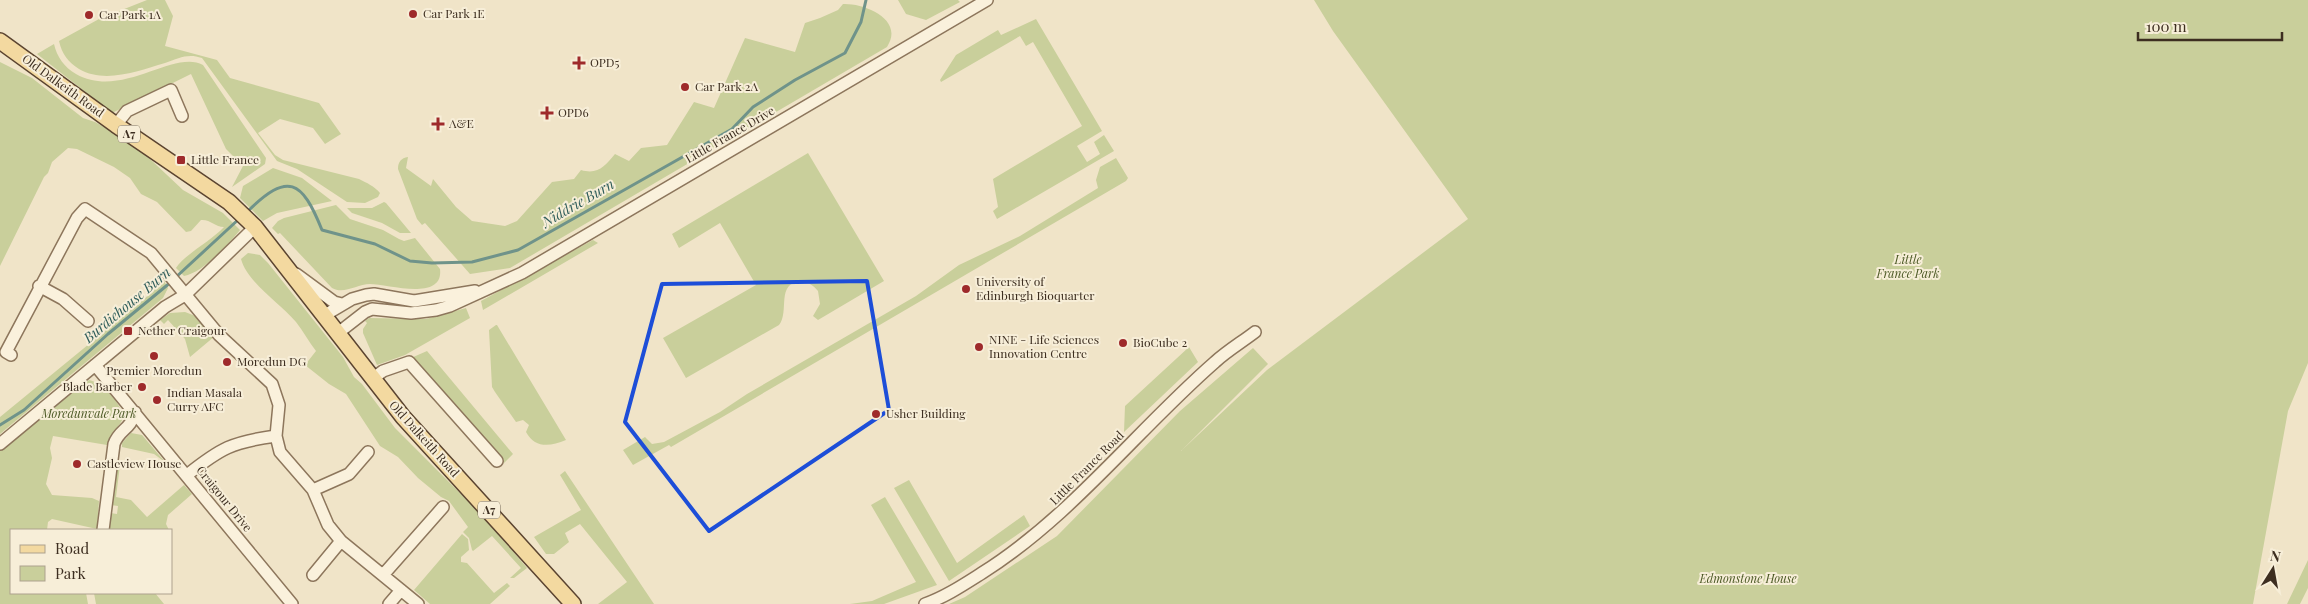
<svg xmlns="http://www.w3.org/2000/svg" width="2308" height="604" font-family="'Playfair Display',serif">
<rect width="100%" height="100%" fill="#f0e4c8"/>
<path fill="#c9cf9b" d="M147,0H165L173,16L165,46L217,60L230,78L319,103L341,134L325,144L313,128L280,119L258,133L275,155L283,160L359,179C367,183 374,186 380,193L378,197L365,203L347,202L297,169L277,161L202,58C188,53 179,58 165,63C138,71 105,84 79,69C68,62 62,54 59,41L99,19Z
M898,0H958L960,2L926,20L906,14Z
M1314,0H2308V363L2288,411L2253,604H949L965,597L1057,536L1180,411L1253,348L1268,364L1181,451L1267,370L1468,219L1333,31Z
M843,4C864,3 905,19 887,47L510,268L470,274L425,223L422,225L417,219L398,169C398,162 401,158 408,157L406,168L431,186L433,179L456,207L472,221L505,226L517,221L552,182L574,179L581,170C598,175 605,166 615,154L629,161L641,148L667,145L694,102L714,108L745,38L795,52L805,23L820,18L838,10Z
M1036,19L1102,131L1077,146L1087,162L1100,154L1094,142L1104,135L1114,151L997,219L993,211L998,207L993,179L1082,126L1033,42L1026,46L1020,36L941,82L940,80L956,55L998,30L1001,35Z
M54,44C57,57 64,67 76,74C122,100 173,49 203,65L266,158L265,164L232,187L243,166L226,149L191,74L112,113L37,54Z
M0,62L32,78L83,118L95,122L122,137L150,159L183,190L223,213L240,230C228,245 202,273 184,276L176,268C184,255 211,241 224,227C215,227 210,219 201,220L191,231L186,232L157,202L141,194L130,178L114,167L77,149L68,148L52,162L48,173L44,177L0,266Z
M808,153L884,281L818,320L813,316L820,304L818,291C814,286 809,282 802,282C775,281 790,312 779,325L686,378L663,338L756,285L720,223L679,248L672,234Z
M1116,158L1128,178L1126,181L671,447L669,445L633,465L623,450L645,437L652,444L664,442L720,412L747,394L916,296L959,265L1020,236L1098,188L1096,180L1100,167Z
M273,168L302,178L332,201L277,213L263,221L240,198L243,186Z
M384,202L386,203L411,233H400L382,223L352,213L347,208H372Z
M336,205L350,219L383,230L399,239L404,241L415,238L440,269C444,302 387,284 370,284C357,284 344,295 332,288L280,233L278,234L272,228L278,221L284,218Z
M593,240L598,243L483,310L481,301Z
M248,253L260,255L268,263L343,357L354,377L362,384L395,428L482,515L527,568L514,578H510L521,568L492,536L473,551L472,550L469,538L463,532L468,527L449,501L441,497L418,478L398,457L380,446L346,394L329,384L305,365L316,351C309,342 303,331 296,322C280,303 247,282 241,259Z
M163,279L168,288L163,298L0,434V417L150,294Z
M466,308L470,318L405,355L377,365L363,333V329L367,323L365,321L369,318L426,319Z
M185,312L198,317L215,336L190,357L185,339L168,320L164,324L160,320L170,313Z
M496,325H497L566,440C549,447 535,448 526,432L529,425L523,420L516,422L495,392L492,387L489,330Z
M1189,347L1198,362L1124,432L1125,406Z
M427,351L513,454L504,463L411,358Z
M89,380C103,383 119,402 124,416C120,427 110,433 107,445L53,436L50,448L52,458L46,484L52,495L92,498L99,501L97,529L52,519L48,522L47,530H11V593H86L88,604H0V450Z
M131,433L142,435L165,462L154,454L122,447V443Z
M118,465H120L116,497L131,500L147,517L184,485L192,494L168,515L166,524L169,530H108L110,513L117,514L118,506L111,505Z
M565,471L654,604H598L627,582L580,524L565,533L569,542L554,554H546L534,537L581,510L560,475Z
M909,480L957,563L1024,515L1030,526L949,581L894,488Z
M885,497L937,585L884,604H850L872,601L916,582L871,505Z
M462,534L468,539L469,550L461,557V562L467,563L494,593L507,583L510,586L490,604H430L414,590Z
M2308,560V588L2300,604H2287Z
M94,593H155L164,604H96Z"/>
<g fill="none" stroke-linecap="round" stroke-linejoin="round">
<path stroke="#6f938a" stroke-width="3" d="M247,212C288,171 302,180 322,230L375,244L410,261L432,263L472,262L518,250L732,129L753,107L795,80L845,53L861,22L866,0
M175,278L240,218
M0,425L24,410L108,334L171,282"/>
<defs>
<path id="minor" d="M116,125L127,111L171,90L182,116
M296,274L334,302L342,304
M39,286L63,299L88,321
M325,315L352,299L366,295L374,294L414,301L475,291
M338,333L365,312L372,309L411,313L436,310L450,306L522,273L987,0
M11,355L6,352L77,218L85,209L151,253L219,335L272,384L279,405L276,436L280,452L313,490L328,525L341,541L418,604
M95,365L292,604
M372,379L383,371L409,362L497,461
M0,444L165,307L185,295L255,227
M187,475C221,448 232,442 276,436
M313,490L349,474L368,452
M103,530L114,444C119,429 131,430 135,412
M313,575L341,541
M383,575L443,507
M389,604L401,590
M925,604C945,597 963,585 982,573C1071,517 1136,431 1215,362C1227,351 1242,342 1255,332"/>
<path id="major" d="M0,41L116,125L229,202L255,227L403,417L573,604"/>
</defs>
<use href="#minor" stroke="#8d765c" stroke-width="14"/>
<use href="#major" stroke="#5b4430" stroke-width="18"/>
<use href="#minor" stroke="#faf1dc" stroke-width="11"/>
<use href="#major" stroke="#f3d9a0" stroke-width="15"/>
</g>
<path fill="none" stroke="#1d4ed8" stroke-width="4" stroke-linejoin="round" d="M867,281L889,410L709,531L625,422L662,284Z"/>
<g fill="#9e2a2b" stroke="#f7eed8" stroke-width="2">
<circle cx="413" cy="14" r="5"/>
<circle cx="89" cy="15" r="5"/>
<path d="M576.5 55.5h5v5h5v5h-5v5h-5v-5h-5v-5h5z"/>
<circle cx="685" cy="87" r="5"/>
<path d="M544.5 105.5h5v5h5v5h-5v5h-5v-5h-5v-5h5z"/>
<path d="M435.5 116.5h5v5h5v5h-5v5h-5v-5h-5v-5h5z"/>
<rect x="176" y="155" width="10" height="10" rx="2.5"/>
<circle cx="966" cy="289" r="5"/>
<rect x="123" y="326" width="10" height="10" rx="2.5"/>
<circle cx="1123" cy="343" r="5"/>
<circle cx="979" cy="347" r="5"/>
<circle cx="154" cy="356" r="5"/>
<circle cx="227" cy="362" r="5"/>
<circle cx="142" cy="387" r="5"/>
<circle cx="157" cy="400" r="5"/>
<circle cx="876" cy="414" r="5"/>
<circle cx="77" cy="464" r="5"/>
</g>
<g text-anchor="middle" stroke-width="4" stroke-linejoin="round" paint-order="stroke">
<g fill="#f7eed8" stroke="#756857" stroke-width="1">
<rect x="118" y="125.5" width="22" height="17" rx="4"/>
<rect x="478" y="501.5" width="22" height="17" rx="4"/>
</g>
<g font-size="11" font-weight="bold" fill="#3d2e20">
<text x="129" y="138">A7</text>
<text x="489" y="514">A7</text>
</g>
<g font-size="12" fill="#3d2e20" stroke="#f7eed8" text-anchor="start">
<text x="423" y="18">Car Park 1E</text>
<text x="99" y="19">Car Park 1A</text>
<text x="590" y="67">OPD5</text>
<text x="695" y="91">Car Park 2A</text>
<text x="558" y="117">OPD6</text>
<text x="449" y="128">A&amp;E</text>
<text x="191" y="164">Little France</text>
<text x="976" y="286">University of<tspan x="976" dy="14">Edinburgh Bioquarter</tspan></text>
<text x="138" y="335">Nether Craigour</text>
<text x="989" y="344">NINE - Life Sciences<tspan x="989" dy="14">Innovation Centre</tspan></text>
<text x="1133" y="347">BioCube 2</text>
<text x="237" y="366">Moredun DG</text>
<text x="154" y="375" text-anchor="middle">Premier Moredun</text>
<text x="132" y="391" text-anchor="end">Blade Barber</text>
<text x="167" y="397">Indian Masala<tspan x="167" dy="14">Curry AFC</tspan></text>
<text x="886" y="418">Usher Building</text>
<text x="87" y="468">Castleview House</text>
</g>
<g font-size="12" fill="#3d2e20" stroke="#f7eed8">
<text transform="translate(63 86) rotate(36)" y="4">Old Dalkeith Road</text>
<text transform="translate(730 135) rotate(-30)" y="4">Little France Drive</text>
<text transform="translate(424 439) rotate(48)" y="4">Old Dalkeith Road</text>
<text transform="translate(1087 468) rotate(-45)" y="4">Little France Road</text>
<text transform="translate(224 499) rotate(51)" y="4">Craigour Drive</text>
</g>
<g font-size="12" font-style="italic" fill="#4d5a26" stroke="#f7eed8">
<text x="1908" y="264">Little<tspan x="1908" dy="14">France Park</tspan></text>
<text x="89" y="418">Moredunvale Park</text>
<text x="1748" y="583">Edmonstone House</text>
</g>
<g font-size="14" font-style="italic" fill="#2f5d5a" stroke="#f7eed8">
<text transform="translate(578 203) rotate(-30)" y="5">Niddrie Burn</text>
<text transform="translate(127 305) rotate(-40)" y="5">Burdiehouse Burn</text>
</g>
</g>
<rect x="10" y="529" width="162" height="65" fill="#f7eed8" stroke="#ada18e"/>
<rect x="20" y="545" width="25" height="8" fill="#f3d9a0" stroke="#ada18e"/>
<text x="55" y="554" font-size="15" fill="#3d2e20">Road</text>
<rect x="20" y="566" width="25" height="15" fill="#c9cf9b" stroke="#ada18e"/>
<text x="55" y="579" font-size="15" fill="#3d2e20">Park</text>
<g transform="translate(2273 569) rotate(11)" stroke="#f7eed8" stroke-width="4" paint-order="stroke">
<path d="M0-4L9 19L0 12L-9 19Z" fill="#3d2e20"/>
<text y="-8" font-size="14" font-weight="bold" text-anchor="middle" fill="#3d2e20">N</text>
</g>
<path d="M2138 32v8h144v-8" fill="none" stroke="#3d2e20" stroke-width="2.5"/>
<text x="2146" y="32" font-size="15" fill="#3d2e20" stroke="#f7eed8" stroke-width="4" paint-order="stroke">100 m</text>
</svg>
